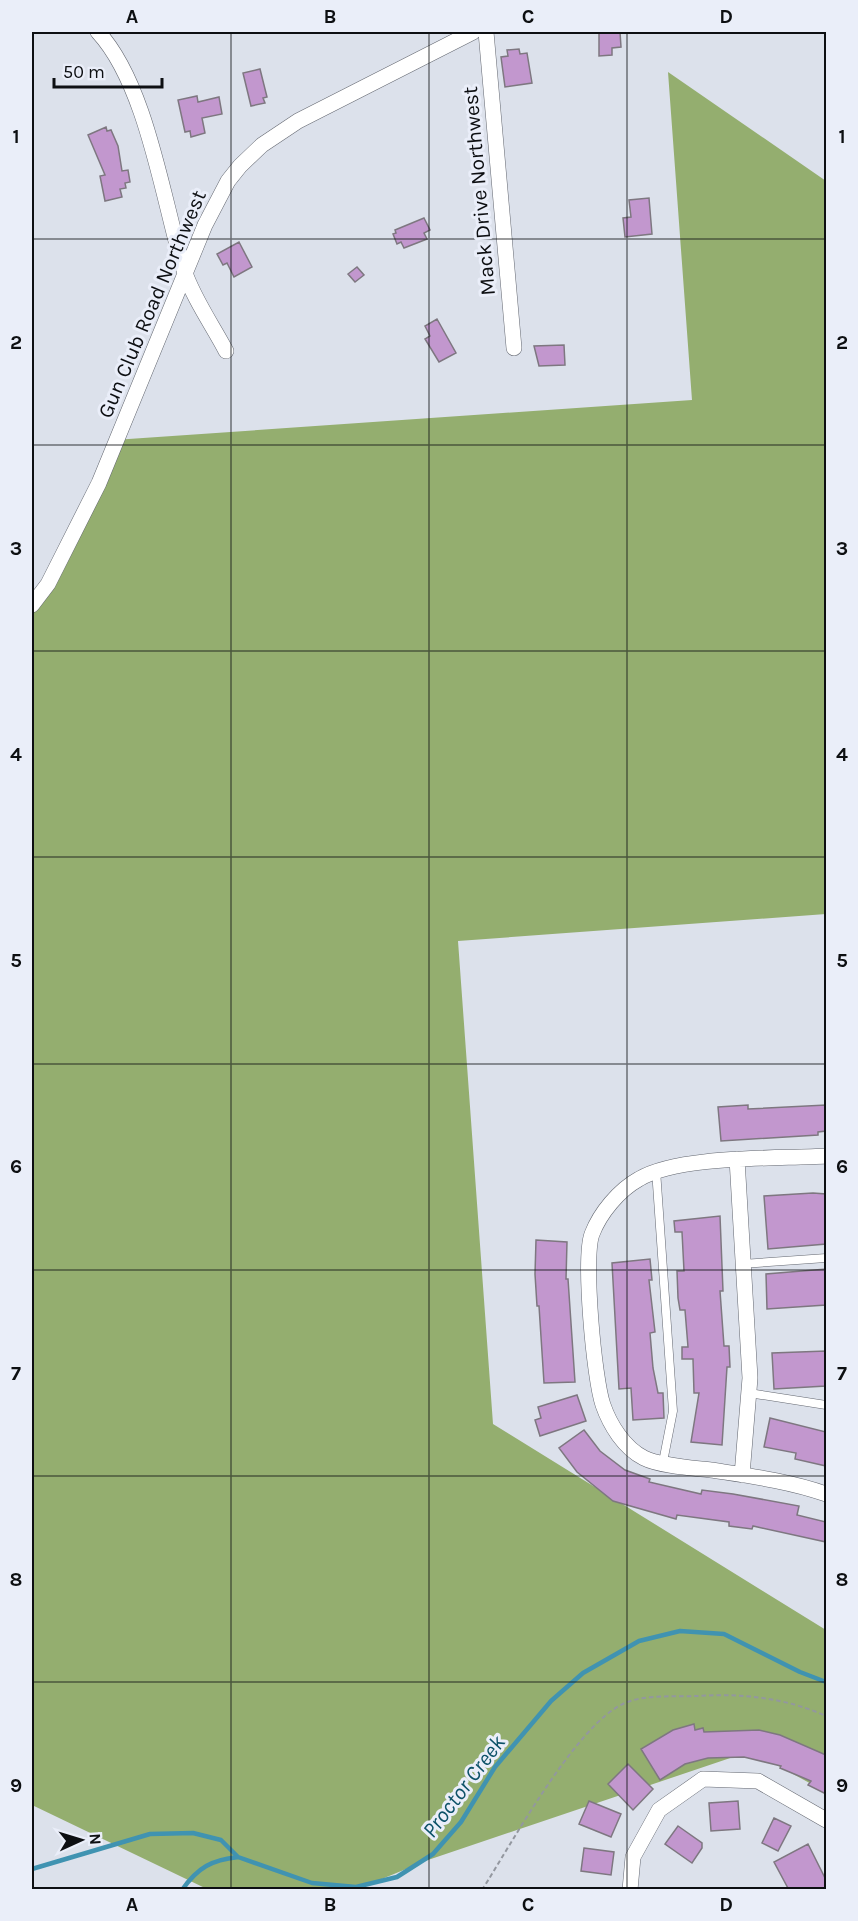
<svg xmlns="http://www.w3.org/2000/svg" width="858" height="1921" font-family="Karla,sans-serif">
<rect width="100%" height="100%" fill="#dce1eb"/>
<path fill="#94ae6f" d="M668,72L826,181V914L458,941L493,1424L826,1630V1792L751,1751L428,1860L355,1890L207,1889L32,1805V603L114,440L692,400Z"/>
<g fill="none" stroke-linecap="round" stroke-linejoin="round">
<path stroke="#4093b1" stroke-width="4.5" d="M32,1869L150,1834L193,1833L221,1840L238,1857L312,1883L356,1887L397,1877L433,1854L461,1822L495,1767L551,1701L583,1673L639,1641L680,1631L724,1634L800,1672L826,1682
M182,1890C198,1867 212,1860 238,1857"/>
</g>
<path fill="#c297ce" stroke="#7e7780" stroke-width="1.5" d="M599,32H620L621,47L612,48V55L599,56Z
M519,49L520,54L527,53L532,83L505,87L501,57L508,56L507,50Z
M260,69L267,97L263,98L265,103L251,106L243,73Z
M197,96L198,102L219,97L222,114L202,118L205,133L191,137L190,131L185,132L178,100Z
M106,127L107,131L111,130L118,146L122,171L128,170L130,182L125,183L126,188L120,189L122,197L105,201L100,176L105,175L88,135Z
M649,198L652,234L625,237L623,218L631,217L629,200Z
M424,218L430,230L424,233L427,239L404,248L401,242L397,244L393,234L396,233L395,230Z
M239,242L252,267L234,277L227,263L223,265L217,254Z
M357,267L364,275L355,282L348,274Z
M437,319L456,353L439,362L425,339L430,336L425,326Z
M564,345L565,365L539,366L534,346Z
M748,1105V1109L826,1105V1131L818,1132V1135L721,1141L718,1107Z
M813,1193L826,1194V1244L768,1249L764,1196Z
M720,1216L723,1291H720L724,1346H729L730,1367H727L722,1445L691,1442L699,1393H694L693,1359H682V1347H688L685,1310H680L678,1298L677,1271H684L682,1232H675L674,1221Z
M536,1240L567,1242L566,1279H568L575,1382L544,1383L539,1306H537L535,1274Z
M650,1259L652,1280H649L655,1332L650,1333L653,1368L658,1393H663L664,1418L633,1420L631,1388L619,1389L612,1263Z
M826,1269V1305L767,1309L766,1274Z
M826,1351V1386L774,1389L772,1353Z
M577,1395L586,1421L540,1436L535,1420L541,1418L538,1407Z
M770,1418L826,1432V1466L795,1459L796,1453L764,1447Z
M584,1430L600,1451L625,1470L650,1479L649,1482L701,1494L702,1490L733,1494L799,1506L797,1515L826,1522V1542L753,1526L752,1529L729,1526V1522L677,1515L676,1519L613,1501L577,1472L559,1448Z
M694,1724L695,1730L703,1728L704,1732L759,1730L780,1735L826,1755V1794L808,1785L811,1781L780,1768L781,1766L744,1757L708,1758L685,1764L660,1780L641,1749L673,1730Z
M628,1764L653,1789L633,1810L608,1784Z
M589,1801L621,1814L611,1837L579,1824Z
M738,1801L740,1829L711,1831L709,1803Z
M774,1818L791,1826L778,1851L762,1843Z
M678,1826L702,1843V1848L692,1863L665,1844Z
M808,1844L826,1880V1890H789L774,1862Z
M584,1848L614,1852L611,1875L581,1871Z"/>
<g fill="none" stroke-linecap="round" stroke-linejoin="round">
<defs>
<path id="service" d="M656,1170L673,1411L663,1462
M742,1264L826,1258
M749,1393L826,1405"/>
<path id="minor" d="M98,32C147,85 163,201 184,270C193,298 213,326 226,351
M486,32L514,348
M32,605L48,584L99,483L205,225L228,181L240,166L262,145L298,121L473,32
M826,1156C778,1159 679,1155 639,1179C619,1190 600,1213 592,1234C583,1258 594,1379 603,1405C610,1425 624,1448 644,1458C660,1466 693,1468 711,1470C750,1476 789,1481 826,1494
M737,1159L750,1378L742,1475
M630,1890L633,1857L659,1810L703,1779L758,1781L826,1820"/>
</defs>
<use href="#service" stroke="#636770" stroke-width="9"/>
<use href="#minor" stroke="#636770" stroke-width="16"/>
<path stroke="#93979f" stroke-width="2" stroke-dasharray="4.5 3" stroke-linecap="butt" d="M482,1890C512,1843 577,1723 625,1703C646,1694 675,1697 697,1696C742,1693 786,1698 826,1716"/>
<use href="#service" stroke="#fff" stroke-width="8"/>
<use href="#minor" stroke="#fff" stroke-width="15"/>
</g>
<path fill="none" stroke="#0d0f12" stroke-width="1.5" stroke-opacity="0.55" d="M231,32V1890M429,32V1890M627,32V1890M32,239H826M32,445H826M32,651H826M32,857H826M32,1064H826M32,1270H826M32,1476H826M32,1682H826"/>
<g text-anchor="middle" stroke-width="6" stroke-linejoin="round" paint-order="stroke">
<g font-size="21" fill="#0d0f12" stroke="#eaeef9">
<text transform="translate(479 191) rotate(-95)" y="7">Mack Drive Northwest</text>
<text transform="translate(152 304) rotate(-67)" y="7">Gun Club Road Northwest</text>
</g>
<g font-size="22" font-style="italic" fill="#0d5268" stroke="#eaeef9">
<text transform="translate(463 1786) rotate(-53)" y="8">Proctor Creek</text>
</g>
</g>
<rect width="858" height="1921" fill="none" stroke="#eaeef9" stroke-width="66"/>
<g transform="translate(81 1840) rotate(86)" stroke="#eaeef9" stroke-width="4.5" paint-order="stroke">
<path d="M0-4.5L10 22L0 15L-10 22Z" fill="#0d0f12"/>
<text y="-9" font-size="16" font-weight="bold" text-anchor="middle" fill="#0d0f12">N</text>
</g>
<path d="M54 78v9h108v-9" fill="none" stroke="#0d0f12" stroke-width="3"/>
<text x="63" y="78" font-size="18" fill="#0d0f12" stroke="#eaeef9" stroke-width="4.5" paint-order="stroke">50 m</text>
<rect x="33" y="33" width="792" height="1855" fill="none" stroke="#0d0f12" stroke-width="2"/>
<g font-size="20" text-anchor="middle" font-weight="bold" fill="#0d0f12">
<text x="132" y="23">A</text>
<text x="330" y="23">B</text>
<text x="528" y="23">C</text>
<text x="726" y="23">D</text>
<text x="16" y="143">1</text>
<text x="842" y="143">1</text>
<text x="16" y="349">2</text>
<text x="842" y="349">2</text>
<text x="16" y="555">3</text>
<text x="842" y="555">3</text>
<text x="16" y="761">4</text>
<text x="842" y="761">4</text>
<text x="16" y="967">5</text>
<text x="842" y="967">5</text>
<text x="16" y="1173">6</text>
<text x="842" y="1173">6</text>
<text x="16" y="1380">7</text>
<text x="842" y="1380">7</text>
<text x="16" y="1586">8</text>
<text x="842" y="1586">8</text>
<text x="16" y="1792">9</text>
<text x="842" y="1792">9</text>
<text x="132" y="1911">A</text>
<text x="330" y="1911">B</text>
<text x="528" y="1911">C</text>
<text x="726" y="1911">D</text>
</g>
</svg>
